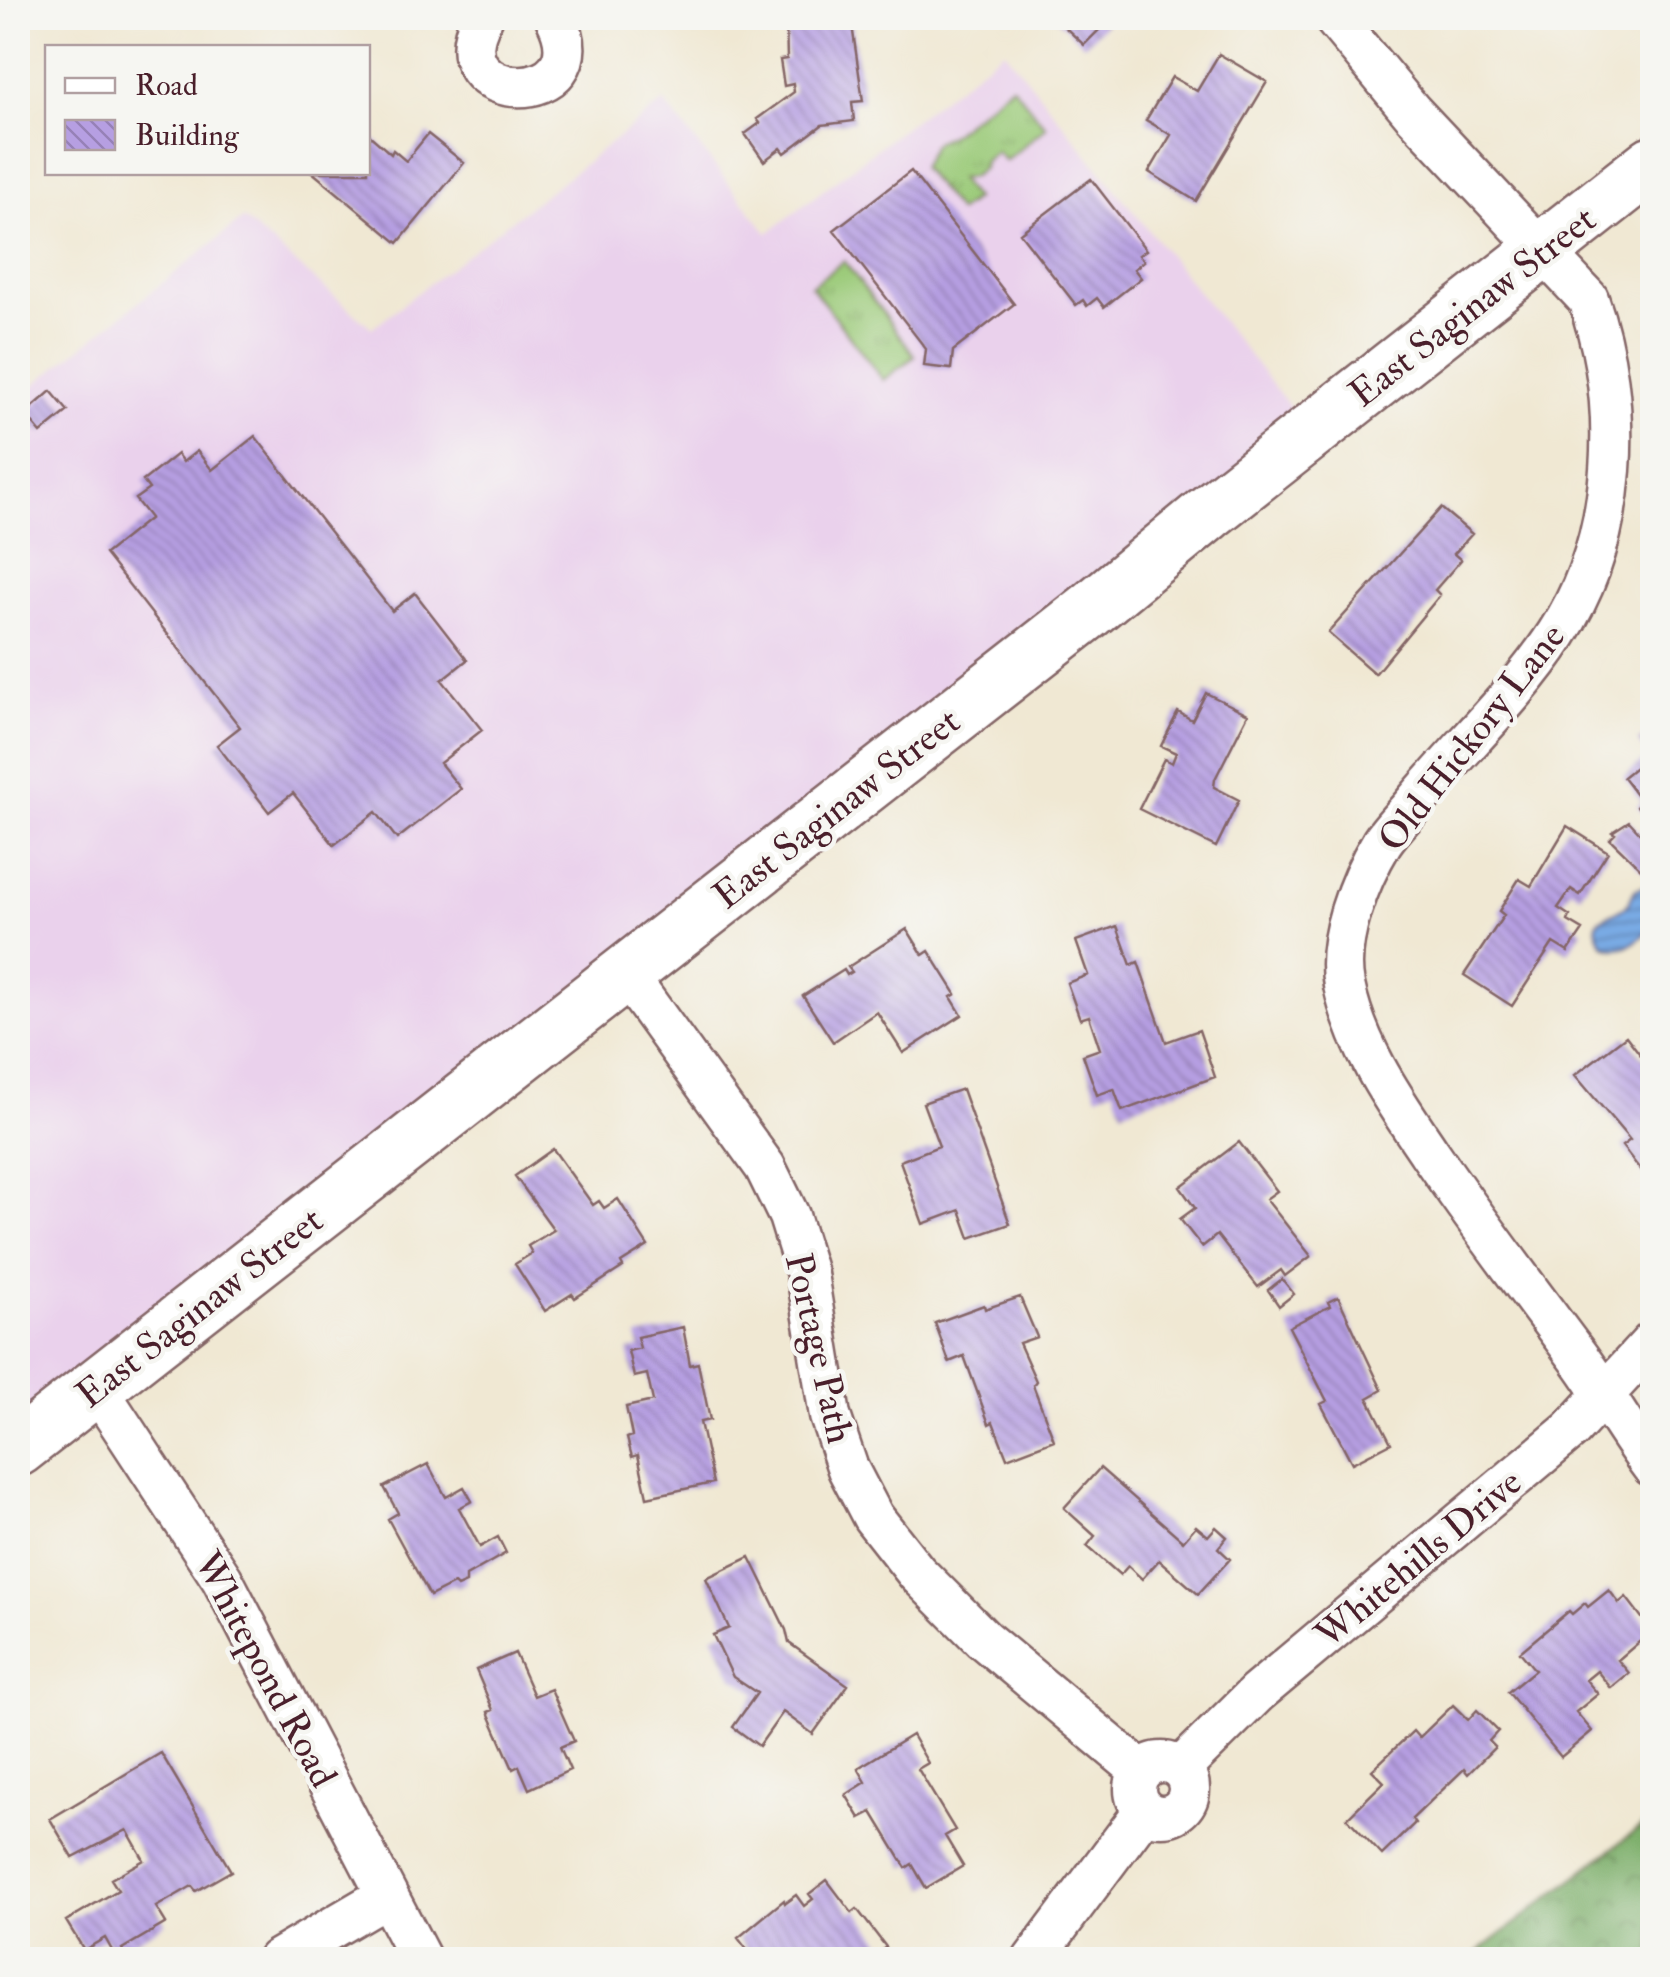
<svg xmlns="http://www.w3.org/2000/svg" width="1670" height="1977" font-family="'IM FELL Double Pica',serif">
<defs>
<pattern id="forest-crowns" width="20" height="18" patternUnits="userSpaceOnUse" patternTransform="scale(2.5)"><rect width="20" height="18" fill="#7daf6a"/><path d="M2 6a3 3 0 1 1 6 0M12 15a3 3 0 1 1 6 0" fill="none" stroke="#688e57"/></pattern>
<pattern id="park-tufts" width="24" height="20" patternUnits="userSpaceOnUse" patternTransform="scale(2.5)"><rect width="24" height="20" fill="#9ccb7a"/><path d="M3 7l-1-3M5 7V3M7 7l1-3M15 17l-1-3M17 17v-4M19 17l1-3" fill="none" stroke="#88ae6a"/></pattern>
<pattern id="water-rules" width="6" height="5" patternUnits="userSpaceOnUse" patternTransform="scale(2.5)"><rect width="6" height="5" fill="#79aae4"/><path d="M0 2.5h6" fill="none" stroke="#658ab9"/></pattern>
<pattern id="building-back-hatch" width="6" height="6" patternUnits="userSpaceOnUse" patternTransform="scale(2.5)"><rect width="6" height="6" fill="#b69fe2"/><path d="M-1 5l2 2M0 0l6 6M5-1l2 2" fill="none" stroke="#9681b7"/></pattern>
</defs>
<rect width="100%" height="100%" fill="#f6f6f2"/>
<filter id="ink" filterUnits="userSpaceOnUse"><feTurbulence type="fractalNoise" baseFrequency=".01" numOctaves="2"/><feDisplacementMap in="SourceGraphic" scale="20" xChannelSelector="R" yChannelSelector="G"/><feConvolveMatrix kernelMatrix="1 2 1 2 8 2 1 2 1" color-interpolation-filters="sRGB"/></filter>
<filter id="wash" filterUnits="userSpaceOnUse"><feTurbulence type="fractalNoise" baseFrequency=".0048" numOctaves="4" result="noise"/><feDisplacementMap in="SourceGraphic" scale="40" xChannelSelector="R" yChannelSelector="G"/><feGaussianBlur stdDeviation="2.25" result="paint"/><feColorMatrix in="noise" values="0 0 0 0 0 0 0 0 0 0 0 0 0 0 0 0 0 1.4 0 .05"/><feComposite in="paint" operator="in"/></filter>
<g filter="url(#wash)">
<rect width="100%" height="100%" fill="#f0e8d3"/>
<path fill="#ead1ec" d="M1004,50L1324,449L18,1475V398L243,219L372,328L664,102L768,233Z"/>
<path fill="url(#forest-crowns)" stroke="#64674a" stroke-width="2.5" d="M1652,1818V1959H1469Z"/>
<path fill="url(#park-tufts)" stroke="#737552" stroke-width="2.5" d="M1012,85L1046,127L1005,161L996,151L984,161L983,168L971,177L959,179L974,199L958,212L921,167L934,143L953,133Z
M844,261L915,356L883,380L811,286Z"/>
<path fill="url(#water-rules)" stroke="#626488" stroke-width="2.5" d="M1646,886L1652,887V926C1639,941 1624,954 1604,945C1581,911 1617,919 1628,904C1631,900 1632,894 1636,889Z"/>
<g id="blocks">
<path fill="url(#building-back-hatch)" d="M792,18H851L863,101L852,102L854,121L822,125L785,153L781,148L764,161L745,134L760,123L757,119L794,92L793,84L784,86L780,60L787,59L786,22L792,21Z
M1055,18H1111L1084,45Z
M1219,54L1267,82L1196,201L1149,172L1171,135L1146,120L1172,77L1197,91Z
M368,134L391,154L393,150L406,161L428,134L464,163L398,243L312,172H368Z
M911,171L1014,304L953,351L951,369L924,366L926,349L834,230Z
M1091,179L1146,250L1139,255L1144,261L1134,269L1141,278L1104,307L1097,298L1087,306L1083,300L1076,305L1020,233Z
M51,391L68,411L41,433L25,414Z
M255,436L392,611L415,593L467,660L442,680L482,730L440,763L461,789L397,839L376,812L334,845L293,793L269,812L217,745L240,727L105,554L150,518L135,499L149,489L143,481L162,466L177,454L183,462L197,451L212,470Z
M1441,508L1472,534L1454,554L1461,560L1435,590L1440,595L1375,674L1328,633Z
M1206,693L1248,714L1215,779L1214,787L1239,800L1216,847L1139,809L1164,759L1172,763L1176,753L1161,746L1178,712L1192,720Z
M1652,731V826L1637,806L1642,802L1623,777L1649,756L1638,742Z
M1629,821L1652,846V870L1647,875L1610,839L1615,834L1612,832Z
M1567,826L1608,852L1580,895L1571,889L1558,908L1570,916L1568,921L1583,930L1568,952L1553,943L1512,1006L1464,975L1504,915L1499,911L1519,879L1531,886Z
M1117,926L1131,965L1138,962L1166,1042L1199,1030L1215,1077L1122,1111L1114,1089L1097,1095L1083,1055L1100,1049L1089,1016L1080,1019L1067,983L1088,975L1076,941Z
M907,929L923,955L929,951L956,994L951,997L962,1015L903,1053L877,1012L833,1042L803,996L844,970L847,975L852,972L848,967Z
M1626,1036L1643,1058L1650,1053L1652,1056V1185L1622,1146L1630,1140L1575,1075Z
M962,1089L1010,1224L970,1238L960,1210L923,1224L900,1161L939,1146L923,1103Z
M1239,1142L1277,1191L1266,1199L1311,1256L1285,1276L1281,1270L1258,1287L1217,1235L1202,1247L1180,1219L1195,1208L1180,1187Z
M553,1149L593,1205L599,1201L604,1208L618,1199L648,1246L621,1263L623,1267L575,1298L572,1294L545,1311L515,1264L532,1253L528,1246L554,1230L515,1176Z
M1282,1279L1294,1294L1279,1306L1268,1290Z
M1020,1297L1037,1337L1019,1343L1036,1381L1033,1385L1054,1440L1007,1458L993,1422L989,1424L964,1356L949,1362L935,1323L984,1305L985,1309Z
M1338,1297L1382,1390L1368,1398L1391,1443L1352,1463L1321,1404L1327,1401L1289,1327L1330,1306L1328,1302Z
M683,1327L690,1365L698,1363L710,1420L700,1422L713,1483L647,1497L638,1455L632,1457L627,1438L632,1436L626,1407L653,1401L647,1374L634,1377L628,1351L640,1348L637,1337Z
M428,1464L446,1497L464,1487L472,1501L459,1508L480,1547L498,1537L506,1553L466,1576V1583L457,1587L454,1584L430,1596L388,1519L398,1513L384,1487Z
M1100,1468L1183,1541L1196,1526L1208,1536L1216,1527L1227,1537L1218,1548L1230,1559L1198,1594L1159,1560L1142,1579L1128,1566L1120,1575L1087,1546L1095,1536L1064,1508Z
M750,1557L786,1630L789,1643L848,1685L813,1734L783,1712L759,1746L733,1727L757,1693L733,1677L713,1635L729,1628L706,1578Z
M1609,1590L1619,1603L1626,1597L1652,1631L1618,1660L1629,1673L1611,1688L1597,1671L1586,1680L1598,1694L1576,1712L1592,1731L1561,1757L1508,1692L1535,1670L1520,1652L1569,1611L1572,1614L1585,1603L1588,1607Z
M515,1653L534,1696L551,1689L574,1741L560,1747L570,1770L529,1789L519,1766L513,1769L488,1712L493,1710L476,1670Z
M1453,1705L1468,1720L1477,1710L1498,1731L1489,1741L1495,1747L1468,1774L1464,1769L1412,1819L1415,1823L1382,1855L1347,1818L1384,1782L1372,1770L1413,1731L1419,1738Z
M912,1735L928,1763L918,1769L955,1830L945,1836L963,1866L926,1888L912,1864L906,1868L872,1812L860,1818L846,1795L866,1782L858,1768Z
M161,1753L231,1871L196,1891L192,1886L156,1907L166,1923L122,1949L128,1960H105L114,1954L105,1938L84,1950L66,1921L118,1890L111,1879L144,1860L127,1830L73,1858L50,1819Z
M827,1880L852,1913L857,1909L886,1947L869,1960H755L738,1938L784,1900L785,1903L796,1895L804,1906L813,1899L809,1894Z"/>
</g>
</g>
<g filter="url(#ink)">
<use href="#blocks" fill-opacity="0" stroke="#846566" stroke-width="2.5"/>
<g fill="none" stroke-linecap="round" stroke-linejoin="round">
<defs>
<path id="minor" d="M482,18C434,108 603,110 556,18
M1334,18L1412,112L1588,299C1625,403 1620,539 1557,634C1518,694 1462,746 1416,801C1405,815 1391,828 1382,842C1359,880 1335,941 1344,985C1357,1048 1394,1100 1429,1152C1476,1221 1526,1287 1576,1354C1603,1390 1625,1430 1652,1466
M625,973L765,1167L789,1216L807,1274L830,1416L848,1469L873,1517L917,1573L983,1639L1141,1771
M96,1387L222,1579L421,1960
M1135 1789a27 27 0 1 1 54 0a27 27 0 1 1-54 0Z
M1180,1769L1257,1693L1571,1430L1652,1342
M277,1960L386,1896
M1033,1960L1145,1810"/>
<path id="primary" d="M18,1448L1089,611L1208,513L1652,164"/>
</defs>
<use href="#minor" stroke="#846566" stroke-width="45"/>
<use href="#primary" stroke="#846566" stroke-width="60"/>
<use href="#minor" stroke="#fff" stroke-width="40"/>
<use href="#primary" stroke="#fff" stroke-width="55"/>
</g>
</g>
<g text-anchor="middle" stroke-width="9" stroke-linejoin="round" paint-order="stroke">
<g font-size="38" fill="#4a1f2b" stroke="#f6f6f2">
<text transform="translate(1472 306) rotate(-38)" y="13">East Saginaw Street</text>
<text transform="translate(1471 737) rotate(-52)" y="13">Old Hickory Lane</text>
<text transform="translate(836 808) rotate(-38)" y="13">East Saginaw Street</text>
<text transform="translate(199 1307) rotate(-38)" y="13">East Saginaw Street</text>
<text transform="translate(820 1348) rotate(77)" y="13">Portage Path</text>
<text transform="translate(1418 1558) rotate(-40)" y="13">Whitehills Drive</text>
<text transform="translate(266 1669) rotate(62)" y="13">Whitepond Road</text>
</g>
</g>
<rect width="1670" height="1977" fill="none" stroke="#f6f6f2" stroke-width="60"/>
<rect x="45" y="45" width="325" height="130" fill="#f6f6f2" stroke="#b1a0a2" stroke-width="2.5"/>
<rect x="65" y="78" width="50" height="15" fill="#ffffff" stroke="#b1a0a2" stroke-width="2.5"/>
<text x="135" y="95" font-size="30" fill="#4a1f2b">Road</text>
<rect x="65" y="120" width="50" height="30" fill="url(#building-back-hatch)" stroke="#b1a0a2" stroke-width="2.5"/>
<text x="135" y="145" font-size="30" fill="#4a1f2b">Building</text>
</svg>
